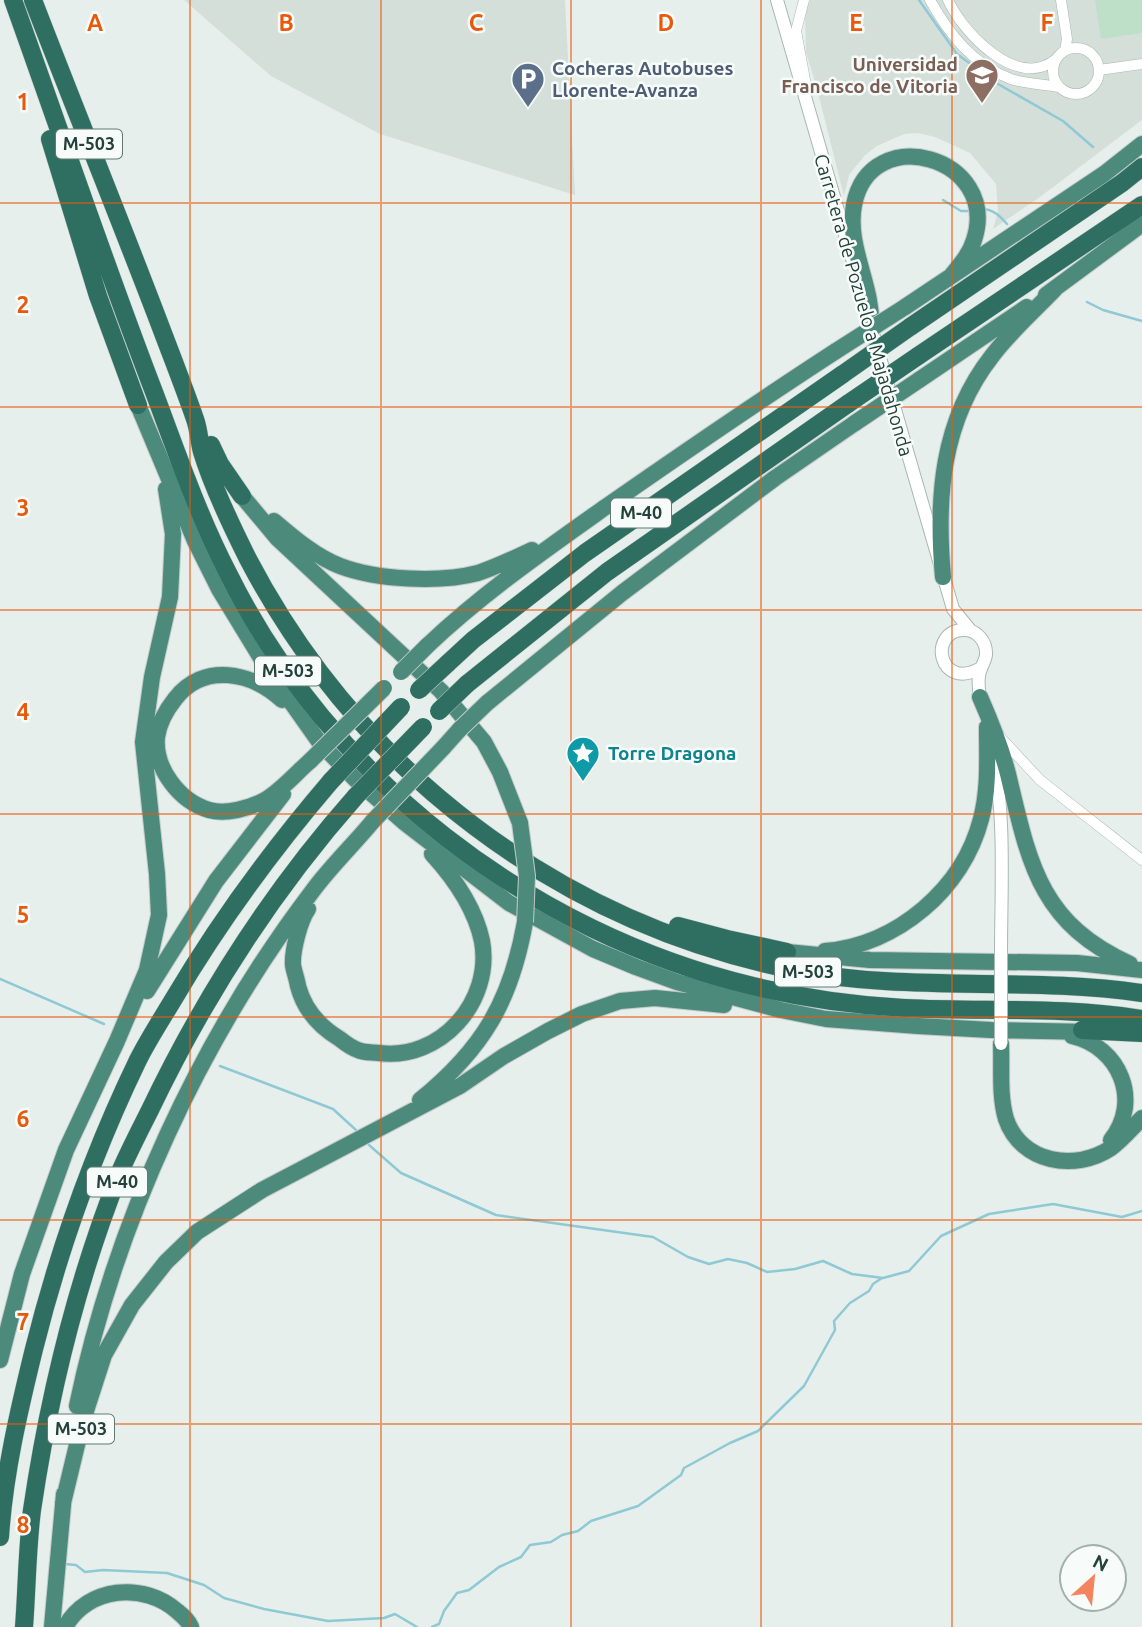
<svg xmlns="http://www.w3.org/2000/svg" width="1142" height="1627" font-family="Ubuntu,sans-serif">
<rect width="100%" height="100%" fill="#e6efeb"/>
<path fill="#d4dfda" d="M184,0H565L575,195L380,134L271,76Z
M810,0H1142V120L1040,197L993,229L998,212L996,184L970,153L935,137L918,133L904,134L877,146L865,155L849,175L844,196L817,89L806,52L805,15Z"/>
<path fill="#bfe0c8" d="M1095,0H1142V33L1101,39Z"/>
<g fill="none" stroke-linecap="round" stroke-linejoin="round">
<path stroke="#8ec9d4" stroke-width="2.5" d="M919,0L957,54L998,84L1063,121L1093,147
M943,200L961,211H971
M982,209C993,209 1000,216 1007,224
M1087,302L1103,310L1142,321
M0,979L104,1024
M220,1066L333,1109L356,1130
M369,1145L401,1173L496,1215L653,1237L688,1257L709,1264L728,1259L747,1263L767,1272L795,1269L823,1261L852,1274L883,1278L909,1271L941,1236L989,1214L1053,1204L1122,1217L1142,1211
M65,1564L76,1565L85,1572L103,1570L167,1573L204,1585L224,1598L264,1609L328,1621L384,1618L395,1614L417,1627
M432,1627L439,1624L444,1611L457,1593L469,1590L499,1567L521,1557L530,1545L551,1542L562,1535L578,1531L591,1521L638,1506L681,1475L684,1468L730,1443L758,1431L804,1386L835,1330L834,1321L850,1303L869,1291L873,1284L882,1278"/>
<defs>
<path id="minor" d="M804,0L796,31L806,85
M930,0C949,34 973,65 1011,79C1026,84 1044,84 1059,87
M948,0C963,33 1018,91 1056,59
M1061,0L1067,39L1065,51
M1053 71a23 23 0 1 1 46 0a23 23 0 1 1-46 0Z
M1099,70L1142,64
M1000,737L1040,780L1142,860"/>
<path id="tertiary" d="M777,0L852,259
M869,320L953,609L971,631
M981,668C938,692 928,631 963,630C977,629 987,642 986,655C985,662 980,668 979,676C978,685 979,694 981,703
M992,748C1006,815 1001,886 1001,954"/>
<path id="trunk" d="M1046,295L1142,224
M905,307L1104,174L1142,144
M871,326C873,285 846,246 854,205C870,120 1001,157 974,240C970,254 960,265 951,276
M919,380L1027,307
M138,405L195,541L219,589L267,668L320,743L355,779L405,823L509,903L593,949L636,967L677,982L781,1010L826,1019L918,1026L991,1030L1092,1032
M242,496L278,539L441,691L484,742L500,772L520,823
M274,521C294,538 316,557 340,566C377,580 440,583 478,573C496,567 515,558 532,550
M943,577C936,499 941,421 992,356C1010,332 1034,311 1055,289
M427,646C483,593 545,550 607,506C683,453 759,401 836,351
M980,697C991,722 1001,747 1008,774C1029,862 1039,923 1130,964
M282,700C252,672 203,662 175,699C167,709 159,723 157,737C154,768 179,801 209,810C226,815 250,808 265,800C281,791 296,773 310,761
M487,703L622,593L775,478L855,423
M443,748L460,729
M308,909C300,920 292,951 293,965C294,972 297,979 298,986C304,1009 320,1027 340,1039C345,1043 352,1048 358,1050C364,1053 372,1052 379,1053C440,1061 493,1002 482,941C475,908 454,878 432,854
M825,951C897,945 963,889 981,819C989,789 987,758 987,727
M787,952L870,960L1077,963L1142,970
M147,991L216,881L283,794
M1072,1036C1120,1047 1142,1101 1111,1140
M1001,1044C1002,1068 999,1096 1006,1119C1021,1163 1075,1172 1111,1148C1122,1140 1132,1128 1142,1118
M420,1100C483,1049 511,1001 525,922
M0,1360L22,1274L66,1150L117,1041L147,970L159,915L157,874L143,742L152,677L170,597L173,534L166,489
M77,1406C115,1223 201,1037 314,889C332,865 354,844 373,821
M63,1503L83,1420L104,1355L132,1305L166,1262L197,1232L262,1190L460,1086L504,1056L548,1031L582,1014L620,1001L655,998L724,1005
M52,1627L64,1494
M65,1627C88,1586 144,1582 177,1611C183,1616 188,1620 191,1627"/>
<path id="motorway" d="M13,0C60,131 104,262 154,392C177,453 198,515 228,573C330,779 531,933 753,986C802,998 853,1005 904,1008C984,1012 1063,1006 1142,1019
M33,0C76,112 121,222 163,333C174,362 185,390 195,419C199,430 199,441 202,452C212,485 232,527 248,559C359,771 559,923 794,970C909,993 1027,976 1142,993
M50,139L98,296L138,405
M910,327L1122,183L1142,167
M918,356L1142,205
M211,445L220,464L242,496
M447,664L473,640L585,553L843,374
M467,684L607,572L849,403
M678,926L727,939L787,952
M1082,1030L1142,1033
M0,1537C4,1474 19,1410 34,1349C59,1249 93,1153 138,1060C148,1040 161,1020 173,1000C219,922 272,850 331,781
M24,1627C27,1588 27,1549 32,1510C49,1395 77,1280 120,1172C129,1151 140,1130 150,1110C205,995 272,891 356,796"/>
</defs>
<use href="#minor" stroke="#a8b8b2" stroke-width="11"/>
<use href="#tertiary" stroke="#a8b8b2" stroke-width="14"/>
<use href="#trunk" stroke="#c2cac8" stroke-width="18"/>
<use href="#motorway" stroke="#c2cac8" stroke-width="19"/>
<use href="#minor" stroke="#fff" stroke-width="10"/>
<use href="#tertiary" stroke="#fff" stroke-width="12"/>
<use href="#trunk" stroke="#4c8a7c" stroke-width="16"/>
<use href="#motorway" stroke="#2f6f62" stroke-width="18"/>
<defs>
<path id="tertiary-bridge" d="M1001,1044V954"/>
<path id="trunk-bridge" d="M836,351L905,307
M855,423L919,380
M401,672L427,646
M460,729L487,703
M310,761L384,688
M373,821L443,748
M520,823L527,876L525,922"/>
<path id="motorway-bridge" d="M843,374L910,327
M849,403L918,356
M419,690L447,664
M439,711L467,684
M331,781L401,707
M356,796L423,727"/>
</defs>
<use href="#tertiary-bridge" stroke="#a8b8b2" stroke-width="14" stroke-linecap="butt"/>
<use href="#trunk-bridge" stroke="#c2cac8" stroke-width="18" stroke-linecap="butt"/>
<use href="#motorway-bridge" stroke="#c2cac8" stroke-width="19" stroke-linecap="butt"/>
<use href="#tertiary-bridge" stroke="#fff" stroke-width="12"/>
<use href="#trunk-bridge" stroke="#4c8a7c" stroke-width="16"/>
<use href="#motorway-bridge" stroke="#2f6f62" stroke-width="18"/>
</g>
<path fill="none" stroke="#e8590c" stroke-width="2" stroke-opacity="0.55" d="M190,0V1627M381,0V1627M571,0V1627M761,0V1627M952,0V1627M0,203H1142M0,407H1142M0,610H1142M0,814H1142M0,1017H1142M0,1220H1142M0,1424H1142"/>
<defs>
<symbol id="university-pin" viewBox="-11 -11 22 30"><path d="M0 17L-7.5 6A9.5 9.5 0 1 1 7.5 6Z" fill="#8d6e63" stroke="#f7fbf9"/><path d="M0-5L7-2L0 1L-7-2ZM-4 1L0 2.5L4 1V4Q0 6-4 4Z" fill="#fff"/></symbol>
<symbol id="parking-pin" viewBox="-11 -11 22 30"><path d="M0 17L-7.5 6A9.5 9.5 0 1 1 7.5 6Z" fill="#5c6f8a" stroke="#f7fbf9"/><path d="M-3.5-5.5H1a3.5 3.5 0 0 1 0 7H-1V5.5H-3.5ZM-1-3.4V-.6H.8a1.4 1.4 0 0 0 0-2.8Z" fill="#fff"/></symbol>
<symbol id="sight-pin" viewBox="-11 -11 22 30"><path d="M0 17L-7.5 6A9.5 9.5 0 1 1 7.5 6Z" fill="#0f9aa8" stroke="#f7fbf9"/><path d="M0-6L1.8-2.2L6-1.7L2.9 1.2L3.7 5.4L0 3.3L-3.7 5.4L-2.9 1.2L-6-1.7L-1.8-2.2Z" fill="#fff"/></symbol>
</defs>
<g fill-rule="evenodd">
<use href="#university-pin" x="963" y="56" width="38" height="52"/>
<use href="#parking-pin" x="509" y="60" width="38" height="52"/>
<use href="#sight-pin" x="564" y="734" width="38" height="52"/>
</g>
<g text-anchor="middle" stroke-width="5" stroke-linejoin="round" paint-order="stroke">
<g fill="#f7fbf9" stroke="#637a73" stroke-width="2">
<rect x="56" y="129.5" width="66" height="29" rx="5"/>
<rect x="611" y="498.5" width="60" height="29" rx="5"/>
<rect x="255" y="656.5" width="66" height="29" rx="5"/>
<rect x="775" y="957.5" width="66" height="29" rx="5"/>
<rect x="87" y="1167.5" width="60" height="29" rx="5"/>
<rect x="48" y="1414.5" width="66" height="29" rx="5"/>
</g>
<g font-size="18" font-weight="bold" fill="#24423a">
<text x="89" y="150">M-503</text>
<text x="641" y="519">M-40</text>
<text x="288" y="677">M-503</text>
<text x="808" y="978">M-503</text>
<text x="117" y="1188">M-40</text>
<text x="81" y="1435">M-503</text>
</g>
<g font-size="19" font-weight="bold" fill="#785e54" stroke="#f7fbf9" text-anchor="end">
<text x="958" y="71">Universidad<tspan x="958" dy="22">Francisco de Vitoria</tspan></text>
</g>
<g font-size="19" font-weight="bold" fill="#4e5e75" stroke="#f7fbf9" text-anchor="start">
<text x="552" y="75">Cocheras Autobuses<tspan x="552" dy="22">Llorente-Avanza</tspan></text>
</g>
<g font-size="19" fill="#24423a" stroke="#f7fbf9">
<text transform="translate(864 305) rotate(74)" y="7">Carretera de Pozuelo a Majadahonda</text>
</g>
<g font-size="19" font-weight="bold" fill="#0d838f" stroke="#f7fbf9" text-anchor="start">
<text x="608" y="760">Torre Dragona</text>
</g>
</g>
<g font-size="23" text-anchor="middle" font-weight="bold" fill="#e8590c" stroke="#f7fbf9" stroke-width="5" stroke-linejoin="round" paint-order="stroke">
<text x="95" y="31">A</text>
<text x="286" y="31">B</text>
<text x="476" y="31">C</text>
<text x="666" y="31">D</text>
<text x="856" y="31">E</text>
<text x="1047" y="31">F</text>
<text x="23" y="110">1</text>
<text x="23" y="313">2</text>
<text x="23" y="516">3</text>
<text x="23" y="720">4</text>
<text x="23" y="923">5</text>
<text x="23" y="1127">6</text>
<text x="23" y="1330">7</text>
<text x="23" y="1533">8</text>
</g>
<g transform="translate(1093 1578) rotate(27)"><circle r="33" fill="#f7fbf9" stroke="#a3b1ad" stroke-width="2"/>
<path d="M0-5L12 26L0 18L-12 26Z" fill="#f4845f"/>
<text y="-10" font-size="19" font-weight="bold" text-anchor="middle" fill="#24423a">N</text>
</g>
</svg>
